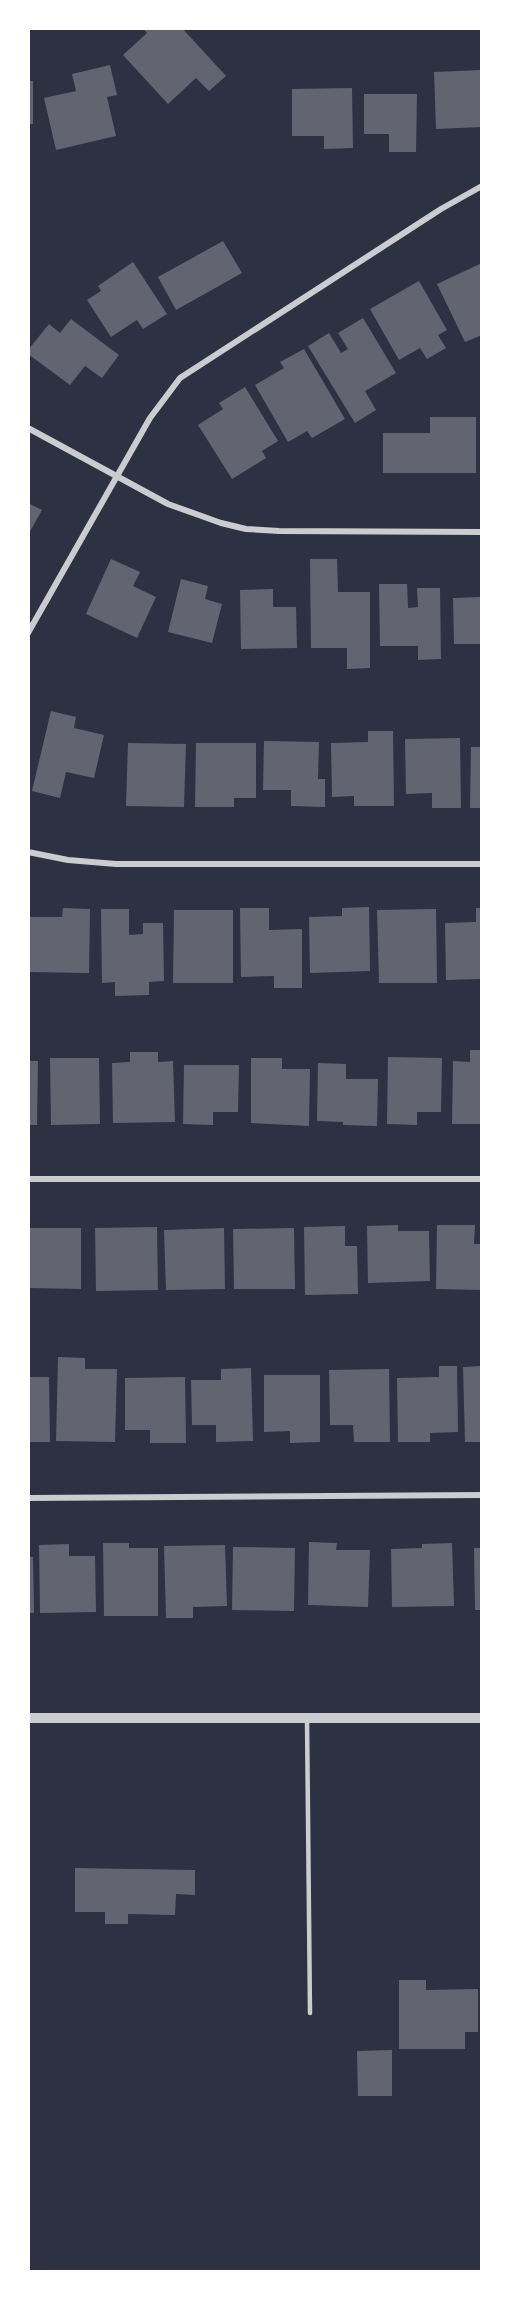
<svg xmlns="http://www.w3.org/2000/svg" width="510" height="2300" font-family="Rubik,sans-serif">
<rect width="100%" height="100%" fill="#2d3142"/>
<path fill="#626471" d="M143,28H182L226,76L209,91L196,78L168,104L123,55L147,33Z
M110,65L117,95L107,97L116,136L56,150L44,98L76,91L72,74Z
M482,70V127L436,129L434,72Z
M28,81H33V124H28Z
M352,88L353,148L324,149V136H292V89Z
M364,94H417L416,152H389V134H364Z
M223,241L242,273L176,310L158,277Z
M133,262L167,314L143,329L137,320L111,337L87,300L101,291L98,286Z
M482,263V335L465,342L437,284Z
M419,281L447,330L438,335L446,348L427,359L420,348L399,360L370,309Z
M363,318L396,373L365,391L376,410L355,423L308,346L329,333L341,353L348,349L338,333Z
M71,319L119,355L102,378L85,366L70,385L28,354V350L49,324L60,333Z
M304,349L345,419L312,438L307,431L288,442L255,385L284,368L280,362Z
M245,387L278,441L262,451L266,458L232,479L198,425L223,409L219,403Z
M430,417H476V473H383V433H430Z
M28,503L42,510L28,535Z
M111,559L140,572L133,586L156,597L137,638L86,614Z
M310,559H337L338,592H370V668L347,669V648H311Z
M181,579L208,586L205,599L222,604L212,643L168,632Z
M379,584H407L408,608L418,607L417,588H440L441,659L418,660V646H380Z
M273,589V607H296L297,648L241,649L240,590Z
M482,597V644H454L453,598Z
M51,711L76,717L74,728L104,735L94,778L66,772L60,798L32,791Z
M368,731H393L394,806H354V796L332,797L331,743L368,742Z
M460,738L461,808H432V793L406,794L405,739Z
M264,741L319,742L318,779H325V807L291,806V790H263Z
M128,743L186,744L184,807L126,806Z
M196,743H256V798H234V807H195Z
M471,747H482V808H470Z
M369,907L370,971L310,973L309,917L342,916V908Z
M63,908L90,909L89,973L29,972L30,917H62Z
M240,908H269V930L302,929V988H274V976L241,977Z
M476,908H482V979L446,980L445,923L476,922Z
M101,909H129V935L143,934V923H163L164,981L149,982V995L115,996V982L102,983Z
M436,909L437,983H379L377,910Z
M174,910H233V983H173Z
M470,1050H482V1124H452L453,1061L470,1062Z
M130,1052H158V1062L173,1061L175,1122L113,1123L112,1063L130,1062Z
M388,1057L442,1058L441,1112H417V1125L387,1124Z
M50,1058H99L100,1124L51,1125Z
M251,1058H282V1069H310L309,1126L251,1123Z
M28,1061H38L37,1125H28Z
M318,1063L346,1064V1079H378L377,1126L343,1125V1122L317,1121Z
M184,1065H239L238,1112H213V1125L183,1124Z
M398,1225V1231H429L430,1281L368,1283L367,1226Z
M437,1225H475L474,1244H482V1290L436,1289Z
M345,1226V1246H357L358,1294L305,1295L304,1227Z
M157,1227L158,1290L96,1291L95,1228Z
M30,1228H81V1289L30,1288Z
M224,1228L225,1289L166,1290L164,1230Z
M294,1228L295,1289H234L233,1229Z
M58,1357L85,1358V1369H117L115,1442L56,1441Z
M439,1366H457L458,1432L430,1433V1442H398L397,1378L439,1377Z
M482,1366V1442H465L463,1367Z
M251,1368L253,1441L216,1442V1425H192L191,1380H221V1369Z
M389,1369L390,1442H354L353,1425H330L329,1370Z
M264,1375H320V1442L290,1443V1431L264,1432Z
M28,1377H49L50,1442H28Z
M185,1377L186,1443H150V1430H125V1378Z
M309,1542L337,1543L336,1550H370L368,1607L308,1605Z
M103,1543H129V1548H158V1616H104Z
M452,1543L454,1606L392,1607L391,1549L422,1548V1544Z
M69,1544V1556H95L96,1612L40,1613L39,1545Z
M225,1545L227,1606L193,1607V1618H166L164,1546Z
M233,1547L295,1548L294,1611L232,1610Z
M474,1548H482V1610H475Z
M28,1557H33L34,1613H28Z
M75,1868L195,1870V1895L176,1894L175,1915L128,1914V1924H105V1912H75Z
M399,1980H426V1990L478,1989V2032H465V2049H399Z
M392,2050V2096H358L357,2051Z"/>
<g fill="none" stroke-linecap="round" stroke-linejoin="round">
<path stroke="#caccd0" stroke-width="4.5" d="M307,1718L310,2013"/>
<path stroke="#caccd0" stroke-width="6" d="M28,428L168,504L221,523L246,529L279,531L482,532
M28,633L150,418L180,378L441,209L482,186
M28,852L68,860L116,864H482
M28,1179H482
M28,1498L482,1495"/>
<path stroke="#caccd0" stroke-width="10" d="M28,1718H482"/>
</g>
<rect width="510" height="2300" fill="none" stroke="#ffffff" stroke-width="60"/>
</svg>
